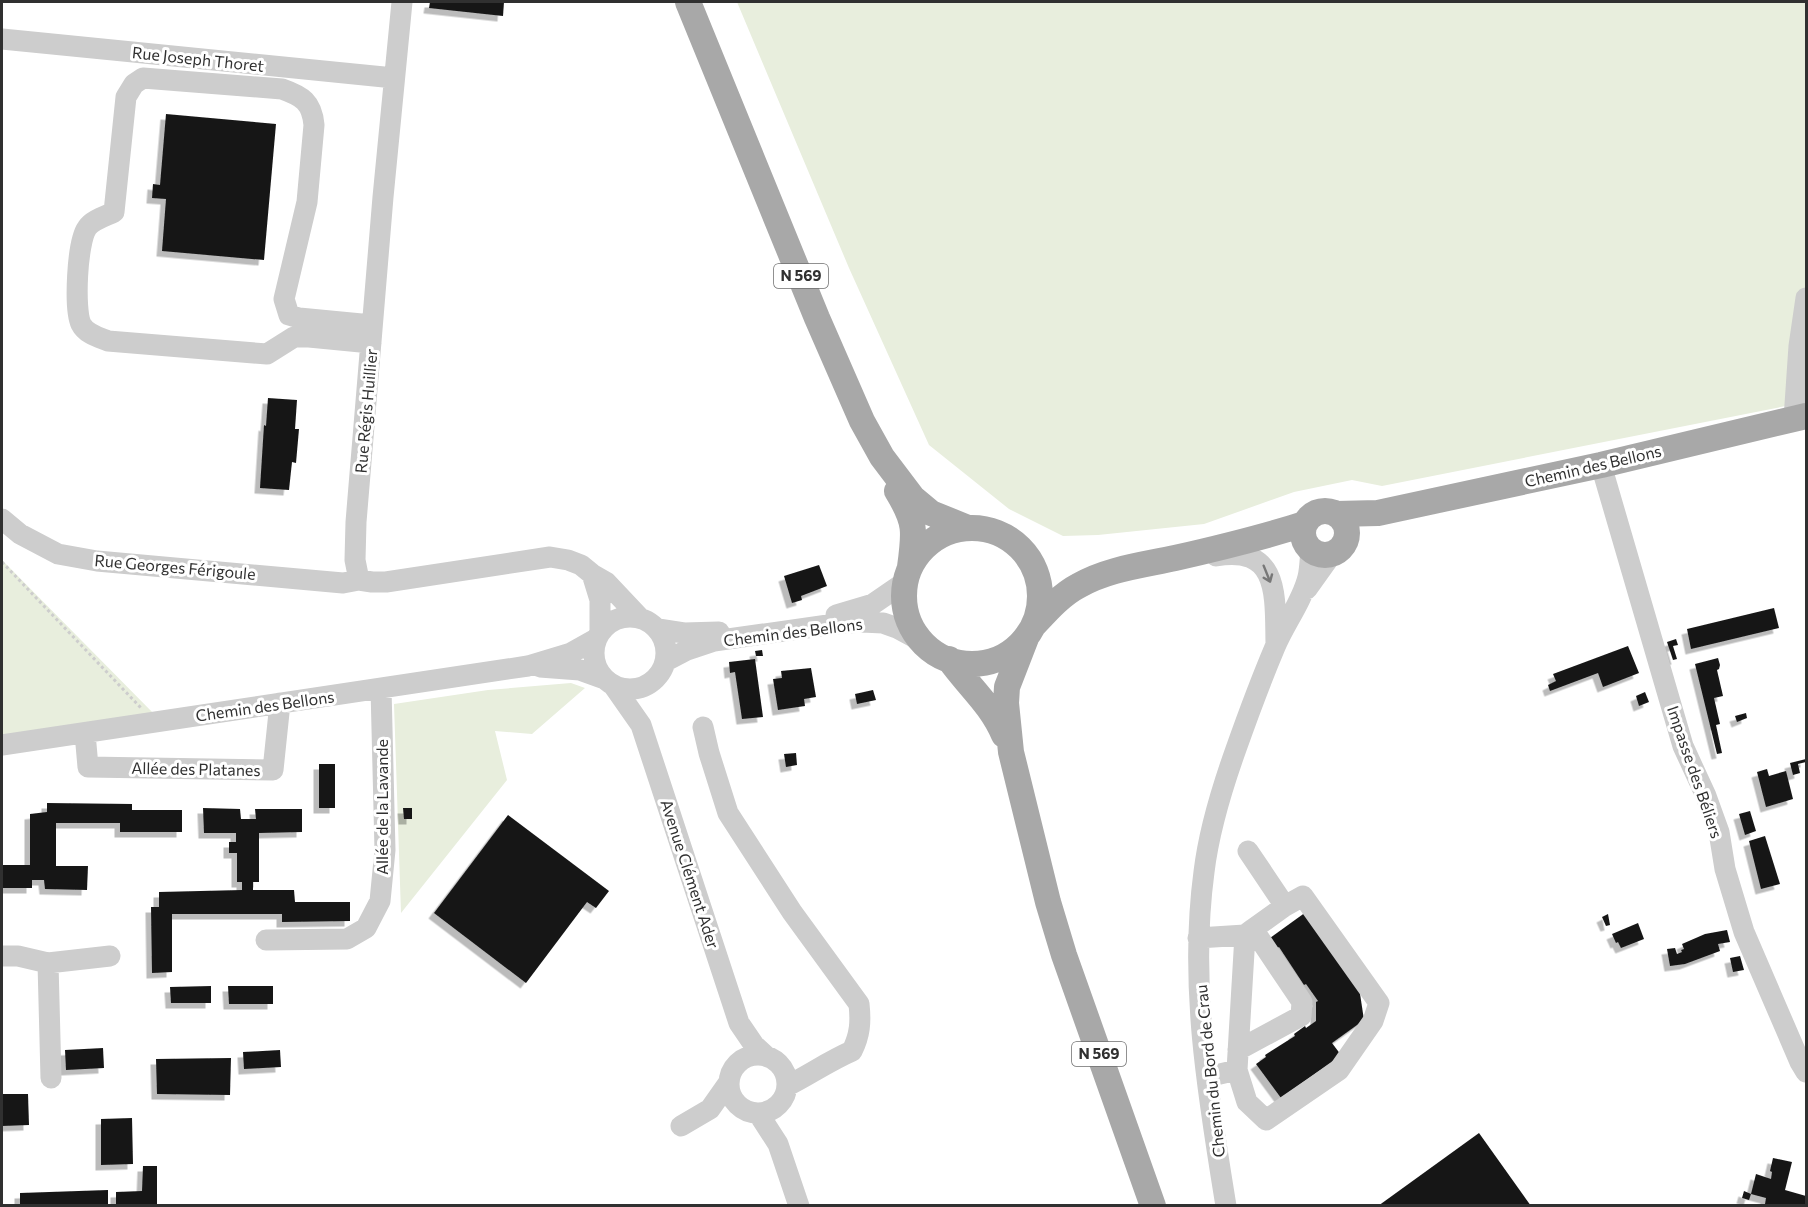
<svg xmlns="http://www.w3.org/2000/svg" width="1808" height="1207" font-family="Commissioner,sans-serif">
<defs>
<filter id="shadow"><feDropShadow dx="-5.5" dy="5.5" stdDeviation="0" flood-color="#0004"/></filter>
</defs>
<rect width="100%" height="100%" fill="#fff"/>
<path fill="#e8eedd" d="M737,2H1806V402L1382,486L1352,480L1294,492L1204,524L1098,535L1063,536L1009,509L929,445L849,268Z
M2,560L157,717L2,743Z
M571,683L585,688L532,734L495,731L507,780L401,913L394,704L488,690Z"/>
<path fill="#171717" filter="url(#shadow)" d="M430,2H504L503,16L429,8Z
M166,114L276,124L264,260L162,251L166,199L152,198L153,184L160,185Z
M268,398L297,400L295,429H299L296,463L292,462L289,490L260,488L264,425L266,426Z
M819,565L827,586L801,596L802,600L792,603L784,576Z
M1774,608L1779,628L1691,649L1687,629Z
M1676,639L1678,645L1673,646L1677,659L1673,660L1667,642Z
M1628,646L1639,673L1603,687L1598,673L1550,691L1548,685L1556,681L1553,674Z
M762,650L763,656H756L755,651Z
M1718,658L1720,665L1719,669L1717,670L1723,696L1714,698L1720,724L1716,725L1722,753L1717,754L1695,664Z
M755,659L763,717L742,719L735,672L730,673L729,662Z
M811,668L816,697L804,699L805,706L778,710L773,679L782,678L781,671Z
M873,690L876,700L857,704L855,694Z
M1645,692L1649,702L1639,706L1636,696Z
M1746,713L1747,718L1737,722L1735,716Z
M796,753L797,765L786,767L784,754Z
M1806,759V762L1798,764L1800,773L1793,775L1790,763Z
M319,764H335V808H319Z
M1767,769L1769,776L1786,771L1793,799L1766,807L1757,772Z
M47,803L132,804V810H182V832H120V823H56V866H88L87,890L45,889L44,880H32V888H2V865H30V814L47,812Z
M203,808L240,809L241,819H256L255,809H302V832L259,833V882H253V890H294L295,902H350V921L282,922V914H172V972L152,973L151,907H159V892L242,890V882H237V853H229V842H236V833H204Z
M403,808H412V819H404Z
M1750,811L1756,831L1745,835L1739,814Z
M508,815L609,891L596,908L587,902L526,983L434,913Z
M1765,836L1780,884L1761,889L1749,841Z
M1306,912L1359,987L1364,1020L1332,1043L1341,1055L1281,1098L1256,1064L1266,1057L1265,1055L1287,1041L1295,1036L1294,1034L1305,1026L1306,1028L1316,1021V1002L1318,1001L1306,984L1304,985L1279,947L1277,948L1270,938Z
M1608,914L1610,925L1606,926L1602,917Z
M1638,923L1644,939L1621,948L1618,942L1616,943L1612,934Z
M1727,930L1730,942L1718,944L1720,951L1685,964L1670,966L1667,949L1675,948L1677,954L1682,952L1681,950L1684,949L1682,944L1705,934Z
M1740,956L1744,970L1733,972L1730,958Z
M211,986V1003H171L170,987Z
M228,986H273V1004H229Z
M103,1048L104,1068L66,1070L65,1050Z
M280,1050L281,1067L244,1069L243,1052Z
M231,1058L230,1095L157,1094L156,1059Z
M2,1094H28L29,1125L2,1126Z
M132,1118L133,1164L101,1165V1119Z
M1479,1133L1531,1206H1378Z
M1773,1158L1792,1162L1785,1190L1806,1196L1805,1206H1768L1765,1204L1766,1198L1751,1194L1749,1200L1742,1198L1744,1191L1751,1194L1756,1174L1771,1179L1772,1172L1770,1171Z
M143,1166H157V1206H116V1192L142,1191Z
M108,1190V1206H20V1193Z"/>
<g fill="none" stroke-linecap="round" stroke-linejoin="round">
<path stroke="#cdcdcd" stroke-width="3" stroke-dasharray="3 3" stroke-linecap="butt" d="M2,562L141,708"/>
<path stroke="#cdcdcd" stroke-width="21" d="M402,2L383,197L356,522L355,560L359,580L372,582H386L550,557L568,560L581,565L592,574L606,582L639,617
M2,39L394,78
M371,343L309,337H294L267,354L108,341C98,337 86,334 81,324C74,309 77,242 87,228C92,220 106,216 114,212L126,97L134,84L143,78L282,89C302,96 312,102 314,125L307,202L284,299L289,315L299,318L372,325
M1794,419L1799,346L1806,298
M1601,465L1683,746L1706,796L1719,832L1725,869L1744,932L1800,1062L1806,1072
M2,519L20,534L58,554L97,561L343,583L359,580
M1216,556C1280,545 1275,597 1276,643
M592,574L600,600V633
M1307,589L1332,554
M836,615L873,604L905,582
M594 653a36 36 0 1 1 72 0a36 36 0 1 1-72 0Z
M658,629L684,633L719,632
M666,661L687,650L714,641L835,624L862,622L883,623L897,628L921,641
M540,667L580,670L605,679
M613,685L641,725L739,1023L754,1045L766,1056
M703,727L709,753L728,813L792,912L859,1004C861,1022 860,1035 852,1051C829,1061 809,1075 787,1086
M85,733L88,767L273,770L280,703
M2,745L528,666L571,653L596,639
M1248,851L1285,906L1253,929
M1198,938L1245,935L1237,1070L1207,1077
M266,940L347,939L366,928L380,901L385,850L381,688
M2,956H18L48,963L51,1078
M48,963L110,956
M1238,1050L1301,1016L1302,1002L1253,929L1245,935
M729 1084a29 29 0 1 1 58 0a29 29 0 1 1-58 0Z
M1237,1070L1247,1102L1266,1120L1339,1070L1373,1021L1379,1003L1303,896L1285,906
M758,1113L778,1144L799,1206
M681,1126L710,1109L729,1082
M1226,1206C1208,1096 1189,983 1204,872C1209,830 1222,788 1236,749C1248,715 1261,680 1275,647C1285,623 1302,602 1308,577C1310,569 1310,559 1311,550"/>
<path stroke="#a8a8a8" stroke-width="26" d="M688,2L817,318L862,421L882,457L913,498L931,513L968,528
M897,491C916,522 915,531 910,567
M1303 533a22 22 0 1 1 44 0a22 22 0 1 1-44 0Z
M1336,514L1378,513L1601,465L1806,416
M904 596a68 68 0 1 1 136 0a68 68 0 1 1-136 0Z
M1034,625C1047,611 1061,595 1078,586C1107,569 1143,565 1175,558C1219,548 1261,538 1304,524
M1026,638L1007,687L1006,703L1011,752L1048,902L1064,955L1153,1206
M949,659C968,686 991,704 1004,735"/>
</g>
<defs><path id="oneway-shaft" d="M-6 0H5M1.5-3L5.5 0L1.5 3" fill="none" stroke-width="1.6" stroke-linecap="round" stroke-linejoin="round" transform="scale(1.5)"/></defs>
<use stroke="#777" href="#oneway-shaft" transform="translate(1267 574) rotate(68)"/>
<g text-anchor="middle" stroke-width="6" stroke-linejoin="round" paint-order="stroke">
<g fill="#fff" stroke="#6e6e6e" stroke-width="1.5">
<rect x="774" y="264" width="54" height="24" rx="4.5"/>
<rect x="1072" y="1042" width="54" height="24" rx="4.5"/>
</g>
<g font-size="15" font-weight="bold" fill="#303030">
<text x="801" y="281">N 569</text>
<text x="1099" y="1059">N 569</text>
</g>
<g font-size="16" fill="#303030" stroke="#fff">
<text transform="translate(198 59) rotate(6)" y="6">Rue Joseph Thoret</text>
<text transform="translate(366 411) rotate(-85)" y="6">Rue Régis Huillier</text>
<text transform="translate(1593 466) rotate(-13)" y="6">Chemin des Bellons</text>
<text transform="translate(175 567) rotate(5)" y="6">Rue Georges Férigoule</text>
<text transform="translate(793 632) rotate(-7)" y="6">Chemin des Bellons</text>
<text transform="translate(265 706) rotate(-8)" y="6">Chemin des Bellons</text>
<text transform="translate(196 769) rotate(1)" y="6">Allée des Platanes</text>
<text transform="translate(1695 772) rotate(71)" y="6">Impasse des Béliers</text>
<text transform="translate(382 807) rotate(-90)" y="6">Allée de la Lavande</text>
<text transform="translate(690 874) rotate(72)" y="6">Avenue Clément Ader</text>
<text transform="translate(1210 1071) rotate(-96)" y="6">Chemin du Bord de Crau</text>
</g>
</g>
<rect width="1808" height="1207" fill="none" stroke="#303030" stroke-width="6"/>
</svg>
